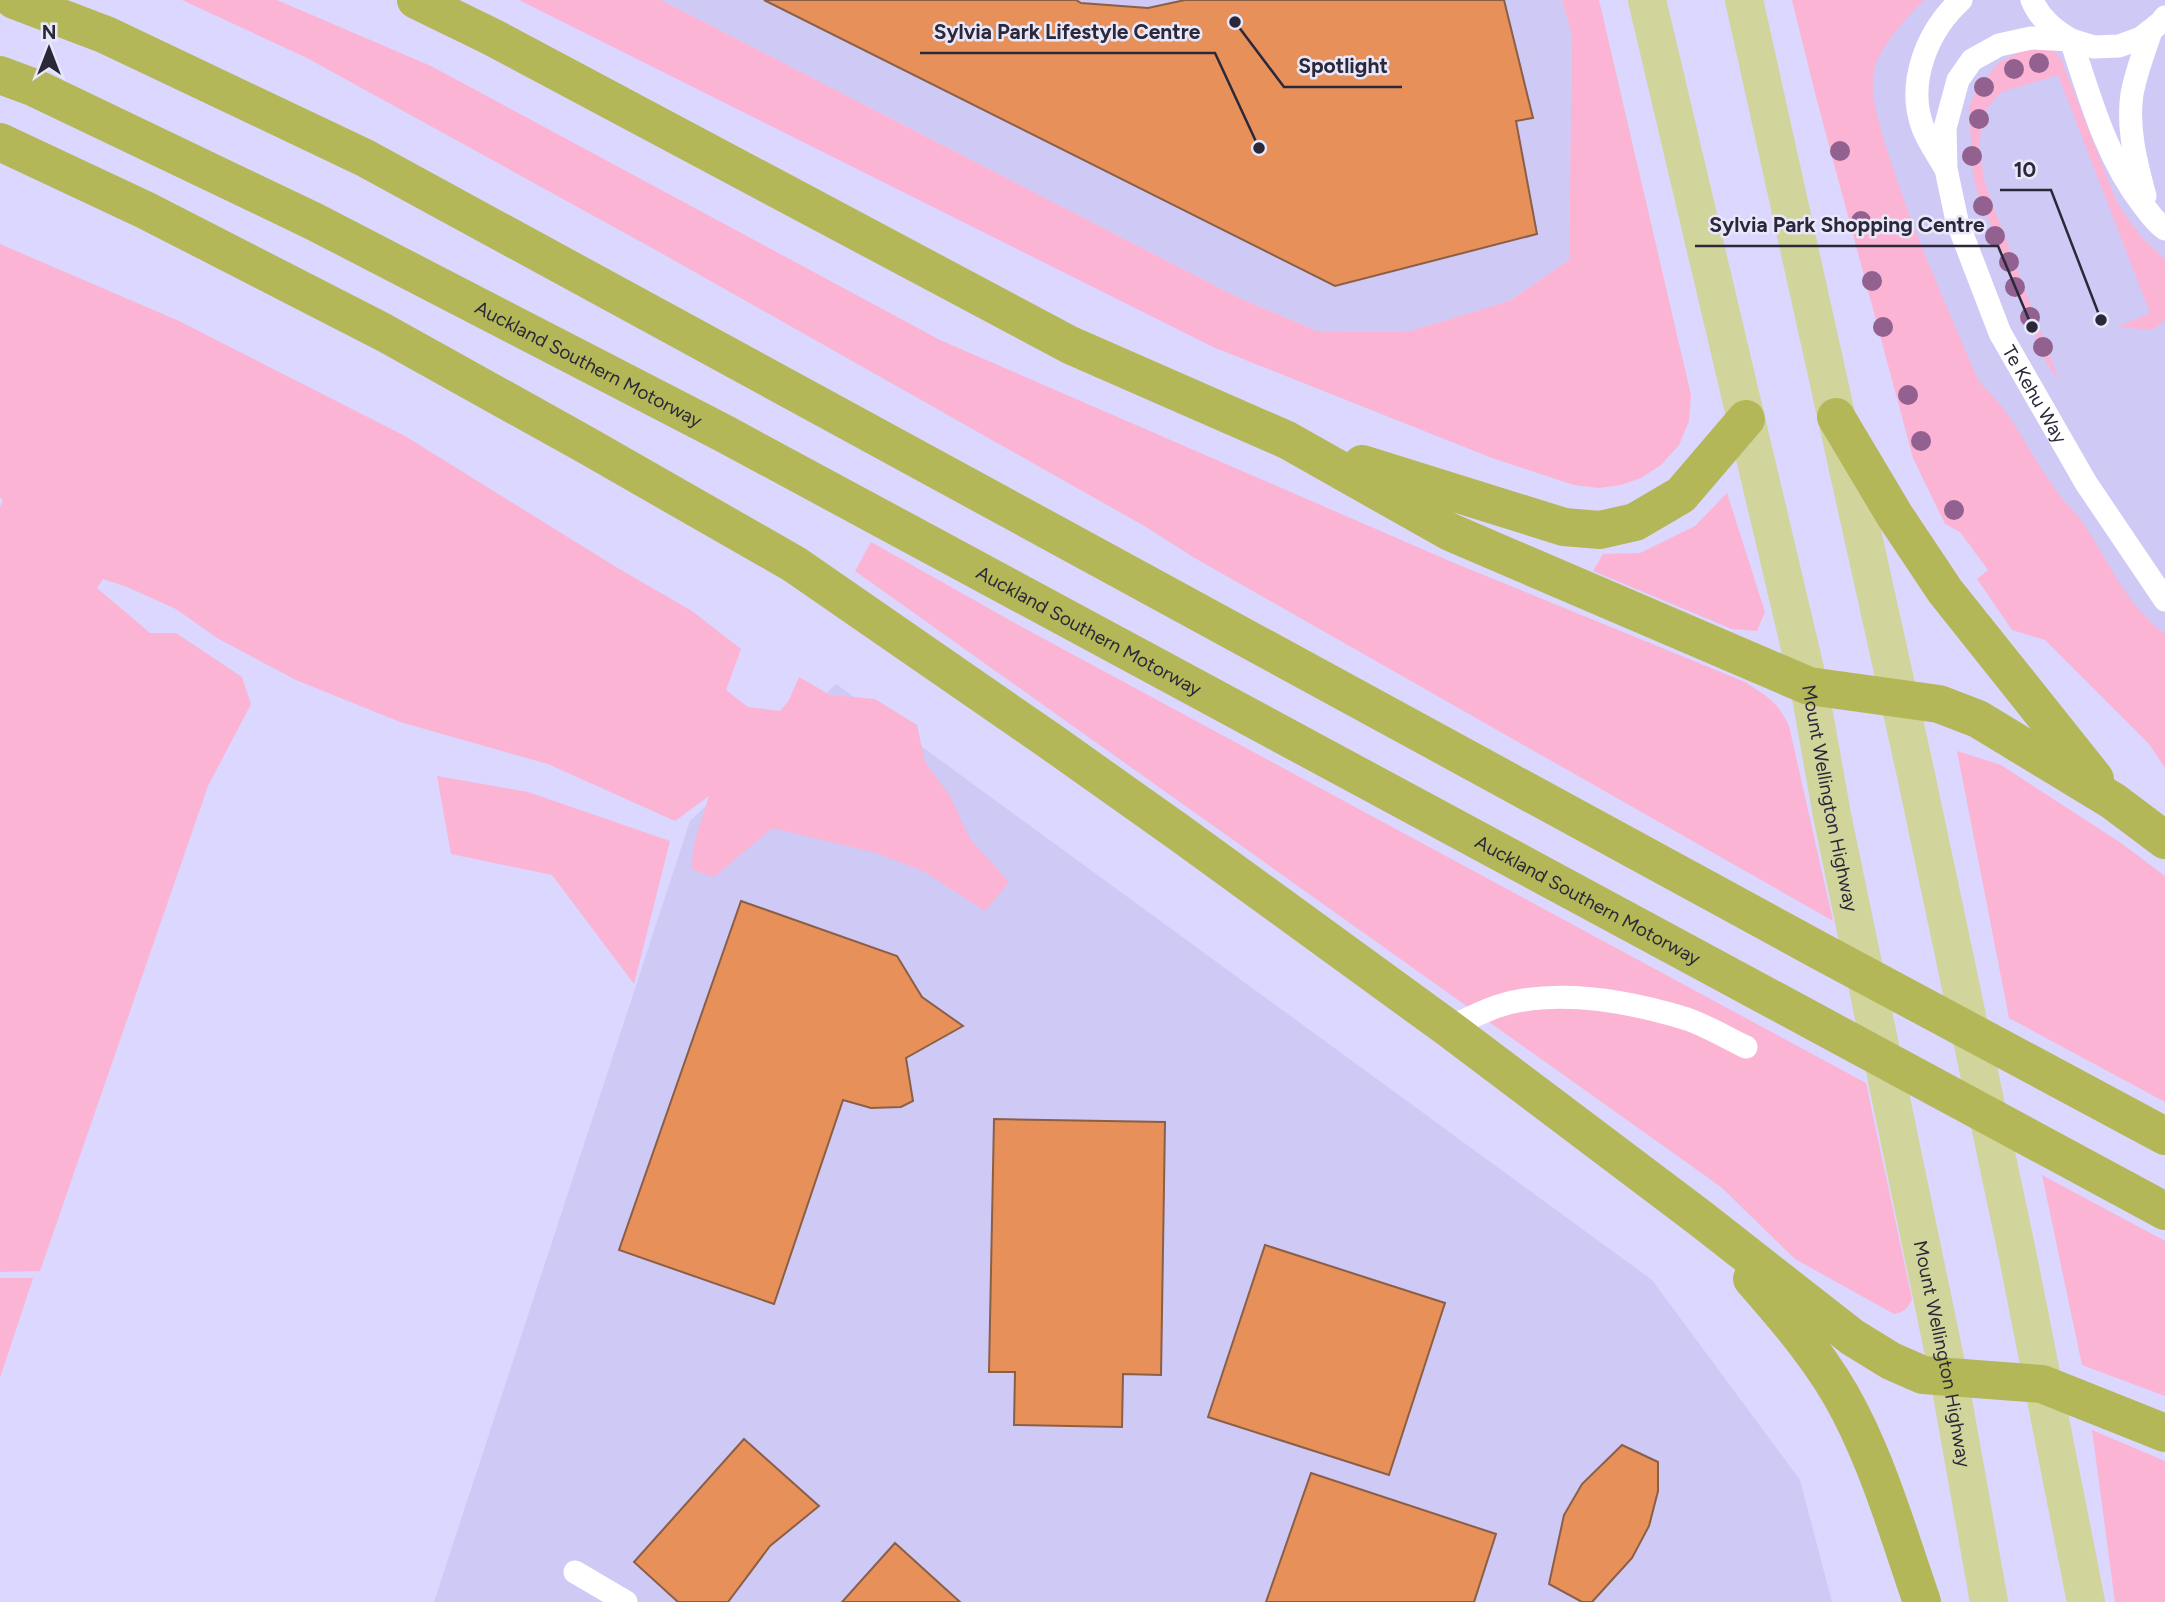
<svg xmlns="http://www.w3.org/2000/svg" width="2165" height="1602" font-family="Figtree,sans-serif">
<rect width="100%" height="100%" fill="#dbd7fe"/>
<path fill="#cfc9f5" d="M661,0H1562L1572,36L1569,260L1509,301L1407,332L1317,331L1237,297Z
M1819,0H2165V709L1933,421Z
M836,684L1652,1280L1800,1480L1832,1602H434L690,821Z"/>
<path fill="#fcb4d4" d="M182,0H277L431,66L940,340L1452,562L1745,682C1768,697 1777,701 1789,726L1833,921L1193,557L1146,527L661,253L307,58Z
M519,0H661L1237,297L1317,331L1407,332L1509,301L1569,260L1572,36L1562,0H1599L1691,395L1689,421L1679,445L1661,465L1641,478L1621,485L1599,488L1574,485L1492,458L1213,347Z
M1792,0H1924C1907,17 1876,50 1873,75C1871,102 1880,127 1888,153C1912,230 1946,304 1977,378C1986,391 2000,402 2008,415C2026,442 2041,471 2061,497C2068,507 2079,515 2085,526C2109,563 2129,608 2165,634V768L2149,744L2045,640L2012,630L1977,579L1988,570L1960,532L1945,524L1913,458L1816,97Z
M2044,47L2055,51L2061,59L2117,203L2142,238L2165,260V320L2152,330L2117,327L2150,313L2058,75L2001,92L1983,113L1979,146L1985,184L2059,380L2047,364L1978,194L1973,176L1969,107L1977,88L2000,62L2016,54V50Z
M0,244L179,321L405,436L616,567L692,611L741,649L726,690L748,707L780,711L789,700L799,677L830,695L875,699L917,725L925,762L950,796L970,839L1009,882L985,911L923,871L873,852L772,828L714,877L691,869L695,840L709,796L675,821L548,764L400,722L296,680L217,638L176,609L127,587L103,579L97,588L150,633H176L242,677L251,704L208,786L40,1271L0,1272V507L3,500L0,498Z
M1727,493L1765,612L1757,631L1732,629L1593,571L1603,554L1640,553L1695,526Z
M871,542L1022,627L1866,1083L1912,1299C1908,1309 1904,1312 1894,1314L1795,1259L1721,1187L855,571Z
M1957,751L2001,765L2121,843L2165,876V1102L2009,1018Z
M437,776L528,792L670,841L634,984L552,875L451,854Z
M2042,1175L2165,1241V1396L2082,1365Z
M0,1278H33L0,1378Z
M2092,1430L2165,1461V1602H2115Z"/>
<path fill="#e8905a" stroke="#8a5f47" stroke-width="2" d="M764,0H1076L1081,3L1148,8L1185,0H1504L1533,118L1516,121L1537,234L1335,286Z
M741,901L897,956L922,997L963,1026L906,1058L913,1101L901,1107L871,1108L843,1100L774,1304L619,1250Z
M994,1119L1165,1122L1161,1375L1123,1374L1122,1427L1014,1425L1015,1372H989Z
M1265,1245L1445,1303L1389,1475L1208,1417Z
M744,1439L819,1506L770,1546L728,1602H678L634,1562Z
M1622,1445L1658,1462V1491L1649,1526L1632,1558L1592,1602H1582L1549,1584L1564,1515L1582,1484Z
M1311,1473L1496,1534L1474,1602H1266Z
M895,1543L960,1602H842Z"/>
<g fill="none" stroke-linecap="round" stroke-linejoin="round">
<g stroke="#fff" stroke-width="23">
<path d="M2032,0C2040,19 2054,30 2071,40"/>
<path id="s1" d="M2165,17L2160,23L2141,38L2119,46L2094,47L2071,40L2031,38L1999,45L1972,60L1958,80L1945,128L1946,169L1957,221L2000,333L2086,483L2165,600"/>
<path d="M2071,40C2090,98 2106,157 2143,205C2150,214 2156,223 2165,229"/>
<path d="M1944,166C1937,154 1928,141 1923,128C1906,83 1927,31 1961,0"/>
<path d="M2145,196C2136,163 2127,128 2132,94C2136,72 2144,52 2151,31"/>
<path d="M1448,1028C1471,1018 1493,1005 1518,1001C1573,991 1635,1003 1687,1019C1707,1026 1727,1038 1746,1047"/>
<path d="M575,1572L626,1602"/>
</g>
<g stroke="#d1d49b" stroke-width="38">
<path id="s2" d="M1647,0L1809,686L1832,815L1949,1378L1989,1602"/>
<path d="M1744,0L1916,775L2019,1262L2086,1602"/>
</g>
<g stroke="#b3b758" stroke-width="38">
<path d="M14,0L106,35L365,158L1820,951L2165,1136"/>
<path d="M416,0L492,37L1070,345L1287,440L1450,532L1809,686L1939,704L1978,719L2113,801L2165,840"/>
<path id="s3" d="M0,75L35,88L313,221L725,434L2165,1211"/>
<path d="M0,142L145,210L383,332L586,445L794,564L1050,741L1177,831L1448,1028L1700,1218L1852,1337L1891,1361L1923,1375L2042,1384L2165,1433"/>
<path d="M1836,417L1895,516L1945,591L2095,779"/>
<path d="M1362,464L1564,527L1600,530L1635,522L1681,495L1746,419"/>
<path d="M1752,1279C1788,1320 1826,1364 1850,1412C1881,1472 1900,1539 1922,1602"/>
</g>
</g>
<g fill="#92618f">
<circle cx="2039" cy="63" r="10"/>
<circle cx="2014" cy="69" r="10"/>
<circle cx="1984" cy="87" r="10"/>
<circle cx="1979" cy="119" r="10"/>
<circle cx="1840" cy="151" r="10"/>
<circle cx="1972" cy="156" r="10"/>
<circle cx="1983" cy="206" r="10"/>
<circle cx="1861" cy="221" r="10"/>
<circle cx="1995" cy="236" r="10"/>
<circle cx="2009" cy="262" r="10"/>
<circle cx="1872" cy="281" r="10"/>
<circle cx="2015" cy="287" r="10"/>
<circle cx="2030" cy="317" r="10"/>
<circle cx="1883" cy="327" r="10"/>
<circle cx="2043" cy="347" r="10"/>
<circle cx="1908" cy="395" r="10"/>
<circle cx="1921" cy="441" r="10"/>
<circle cx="1954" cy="510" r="10"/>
</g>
<g text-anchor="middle" stroke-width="5" stroke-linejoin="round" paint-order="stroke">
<g font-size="19" fill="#2b283a" stroke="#e9e7fa">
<text dy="7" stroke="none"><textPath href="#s3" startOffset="656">Auckland Southern Motorway</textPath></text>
<text dy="7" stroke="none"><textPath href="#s1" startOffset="567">Te Kehu Way</textPath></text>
<text dy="7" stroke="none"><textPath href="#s3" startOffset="1223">Auckland Southern Motorway</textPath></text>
<text dy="7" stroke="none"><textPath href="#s2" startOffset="819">Mount Wellington Highway</textPath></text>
<text dy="7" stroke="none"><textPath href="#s3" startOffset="1790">Auckland Southern Motorway</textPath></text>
<text dy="7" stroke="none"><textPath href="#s2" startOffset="1386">Mount Wellington Highway</textPath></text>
</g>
</g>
<path fill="none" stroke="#2b283a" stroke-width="2.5" d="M1259 148L1215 53H920M1235 22L1284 87H1402M2101 320L2051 190H2000M2032 327L1998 246H1695"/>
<g fill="#2b283a" stroke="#e9e7fa" stroke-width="2.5">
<circle cx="1259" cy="148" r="7"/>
<circle cx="1235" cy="22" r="7"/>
<circle cx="2101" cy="320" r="7"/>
<circle cx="2032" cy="327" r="7"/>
</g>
<g font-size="21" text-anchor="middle" font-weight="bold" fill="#2b283a" stroke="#e9e7fa" stroke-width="5" stroke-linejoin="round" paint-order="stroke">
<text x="1067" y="39">Sylvia Park Lifestyle Centre</text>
<text x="1343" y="73">Spotlight</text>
<text x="2025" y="177">10</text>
<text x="1847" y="232">Sylvia Park Shopping Centre</text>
</g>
<g transform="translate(49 49)" stroke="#e9e7fa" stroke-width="5" paint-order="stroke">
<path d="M0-5L12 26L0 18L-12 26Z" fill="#2b283a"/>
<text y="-10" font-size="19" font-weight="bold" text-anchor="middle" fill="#2b283a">N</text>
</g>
</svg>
